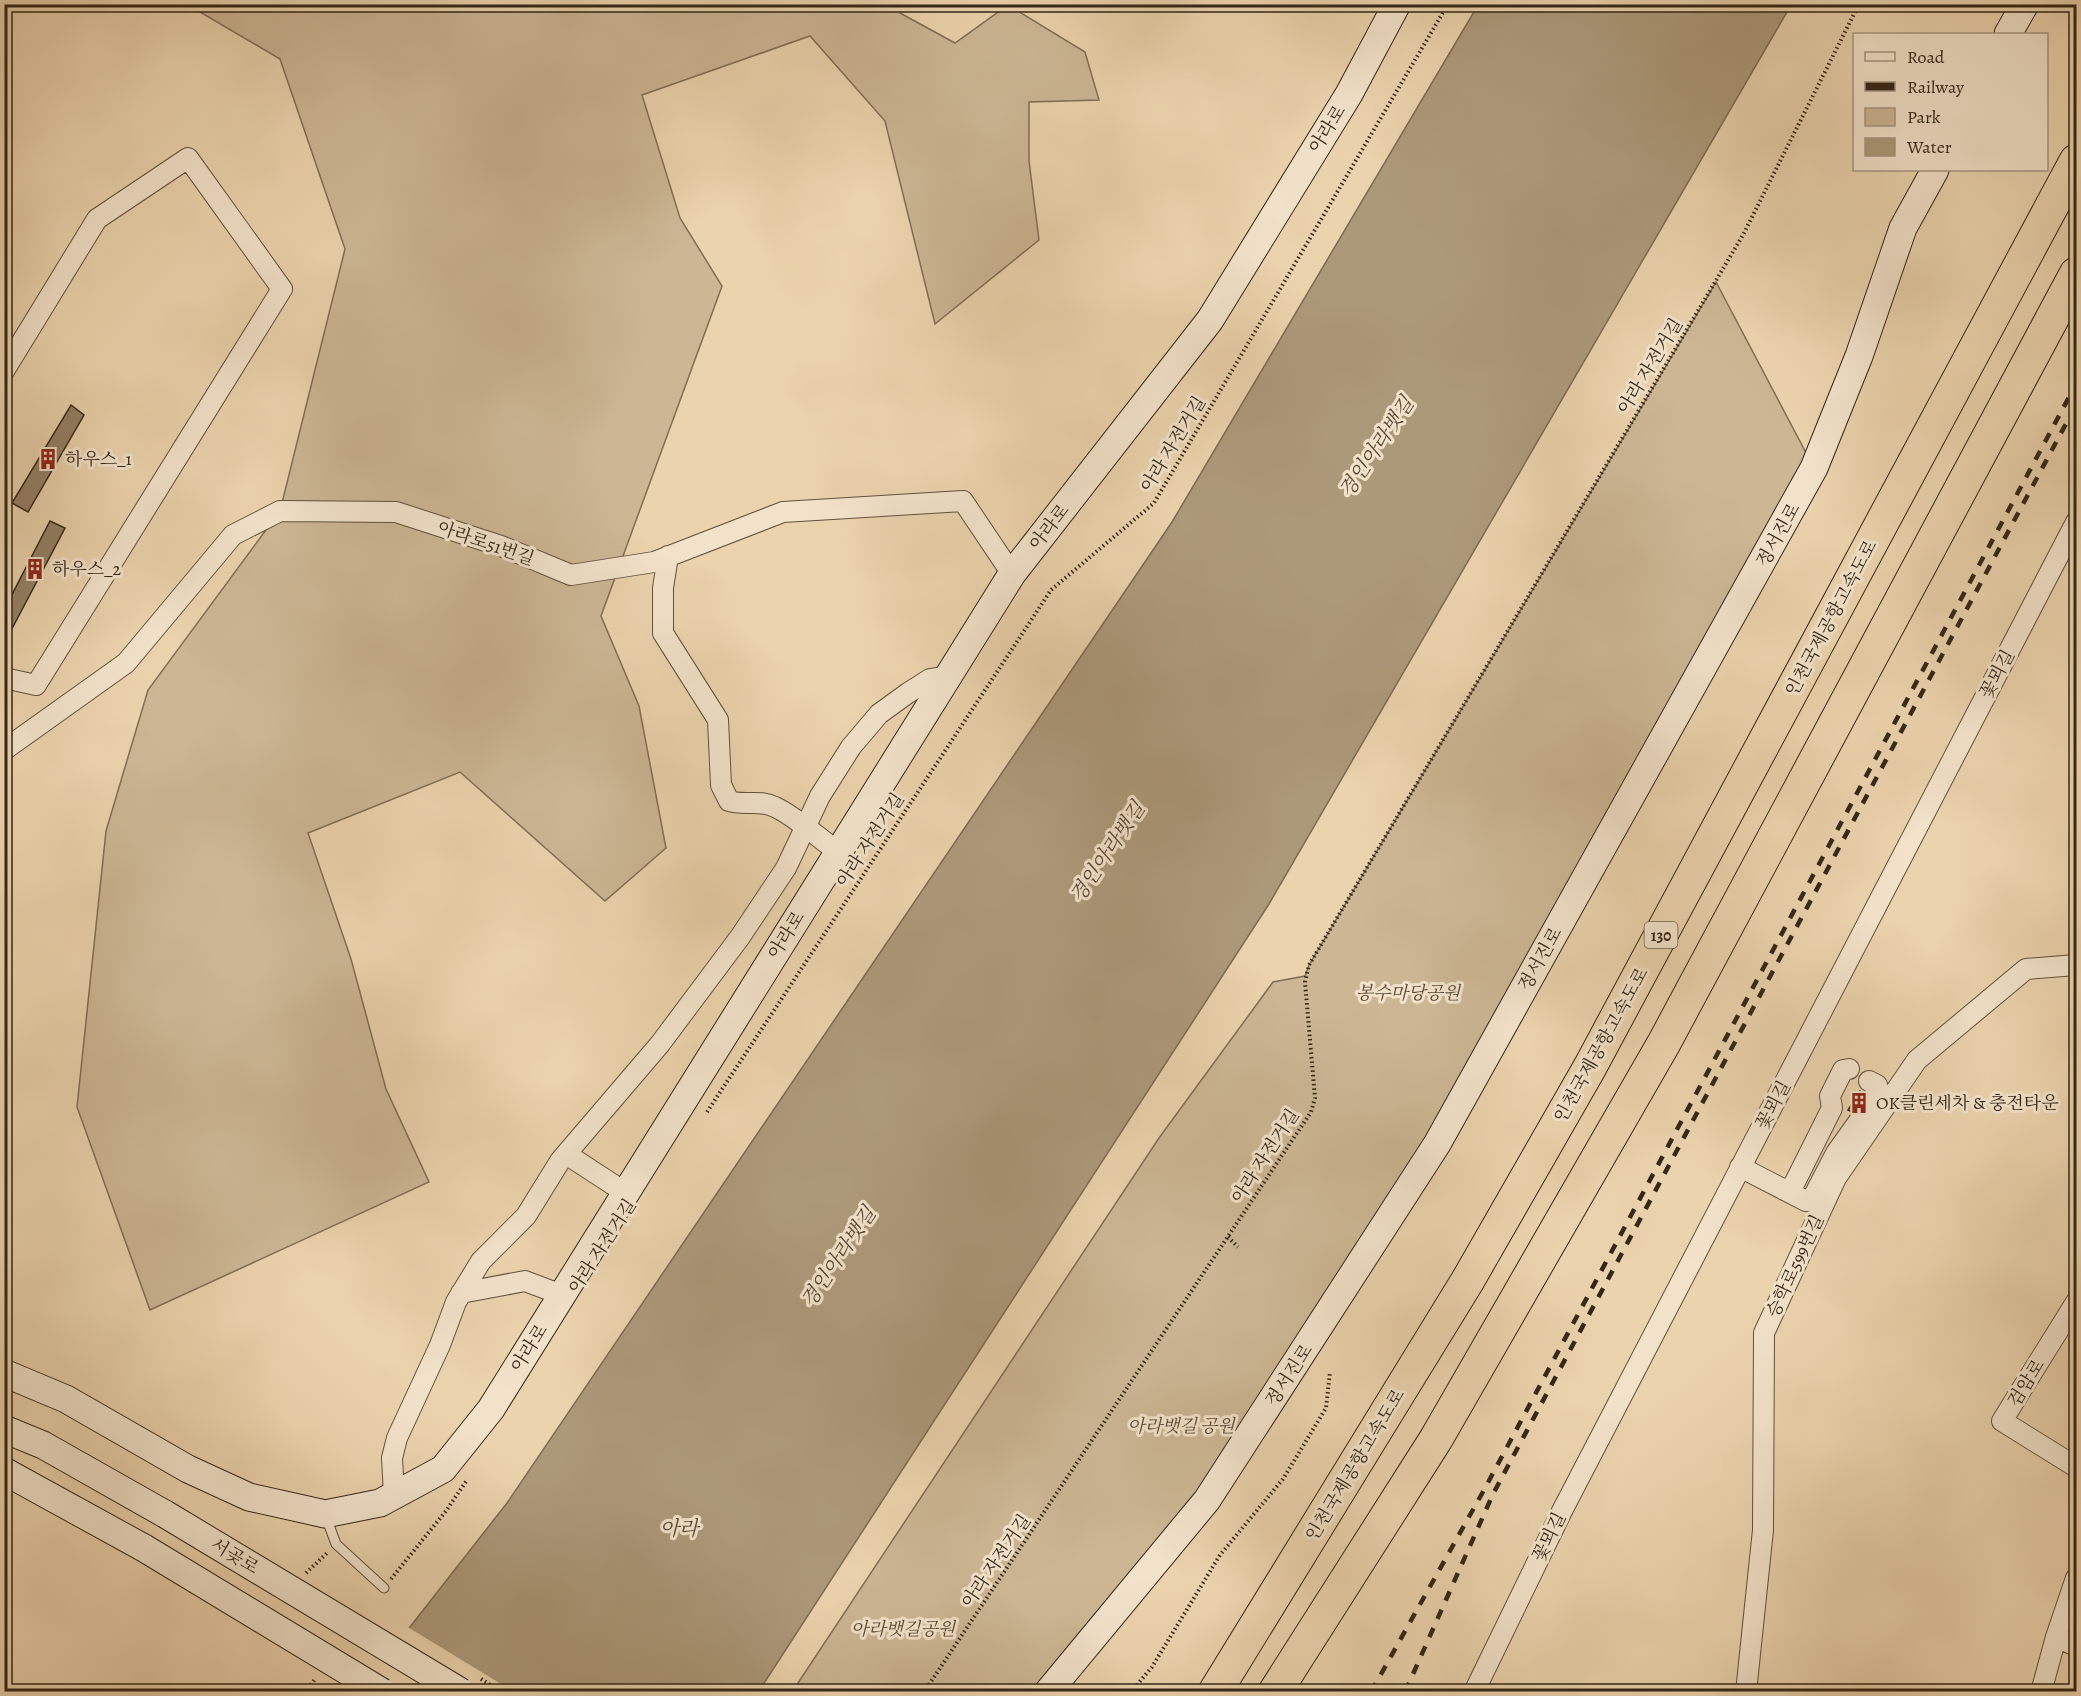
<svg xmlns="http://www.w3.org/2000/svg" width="2081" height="1696" font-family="Alegreya,'Noto Serif KR',serif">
<rect width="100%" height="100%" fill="#ebd3ad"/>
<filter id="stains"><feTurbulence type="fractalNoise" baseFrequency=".00333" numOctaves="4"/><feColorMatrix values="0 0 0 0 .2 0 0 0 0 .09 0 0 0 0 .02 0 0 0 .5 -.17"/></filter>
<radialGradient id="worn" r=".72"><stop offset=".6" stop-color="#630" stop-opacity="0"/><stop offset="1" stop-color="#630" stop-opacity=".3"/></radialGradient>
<path fill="#ccb694" stroke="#806e56" stroke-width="1.5" d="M901,4L900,13L955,43L1008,5L1085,52L1099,100L1029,102V161L1039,240L935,324L885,121L810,36L642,95L680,218L722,286L601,616L639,706L666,848L605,901L460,772L308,833L351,959L386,1089L429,1182L150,1310L77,1107L106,831L148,690L280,511L345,249L280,59L188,5Z
M1716,282L1814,468L1437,1144L1207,1500L1048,1691L792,1692L1159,1138L1273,982L1305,976L1309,965Z"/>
<path fill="#ac997a" stroke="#7c6b53" stroke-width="1.5" d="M1478,5H1791L1269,904L759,1691L359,1692L507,1503L1172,522Z"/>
<path fill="#ebd3ad" d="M406,1626L514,1692H356Z"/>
<path fill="#938065" stroke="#332718" stroke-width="1.5" d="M71,405L84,415L28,512L12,503Z
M50,521L65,528L5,642L4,610Z
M1860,1091L1869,1097L1857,1115L1848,1110Z"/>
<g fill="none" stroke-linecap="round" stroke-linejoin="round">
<defs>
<path id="lane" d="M326,1517L336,1544L384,1588"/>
<path id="street" d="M4,371L97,219L188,158L282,289L36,685L4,678
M668,556L663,588V633L718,720L721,785L729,801C745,806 759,799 775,807C795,816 820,839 838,852
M4,750L126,663L233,535L280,511L396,512L501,546L571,575L654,562L783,512L963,501L1012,574
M566,1154L626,1193
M1740,1167L1806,1201H1811L1836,1153L1879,1093L1877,1085L1869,1081
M1784,1190L1793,1186L1832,1108L1830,1096L1843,1070L1849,1069
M461,1293L525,1281L562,1295
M2076,1302L2002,1421L2076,1467
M394,1495L392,1458L397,1438L440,1345L456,1302L481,1261L526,1216L560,1161L660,1044L740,937L786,868L820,796L851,747L879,714L908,693L930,679L948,676
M2056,1637L2076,1646
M1474,1692L1562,1511L2076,522
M1746,1692L1763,1530L1764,1333L1836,1178L1917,1060L2026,969L2076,965
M2041,1692L2056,1637L2076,1578"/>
<path id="secondary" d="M2008,34L2025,4
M4,1373L66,1399L188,1469L249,1497L325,1514L380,1503L443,1469L491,1409L1012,574L1210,320L1349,94L1397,4
M4,1429L43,1445L165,1514
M4,1471L144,1548
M1048,1692L1207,1500L1437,1144L1814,468L1859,356L1903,228L1935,170"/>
<path id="highway" d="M1215,1692L1468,1280L1590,1067L2076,161
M1275,1692L1436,1439L1664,1043L2076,274"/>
</defs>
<use href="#lane" stroke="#61523d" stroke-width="11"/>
<use href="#street" stroke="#61523d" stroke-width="22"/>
<use href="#secondary" stroke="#332718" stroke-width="29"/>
<use href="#highway" stroke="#332718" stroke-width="35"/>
<path stroke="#332718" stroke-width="4" stroke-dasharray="1.5 3" stroke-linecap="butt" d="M707,1112L1051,590L1154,503L1448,4
M1228,1237L1238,1247
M306,1573L327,1553
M391,1579L446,1511L467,1480
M305,1692L316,1678
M924,1692L1311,1112L1315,1098L1305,982L1309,965L1743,235L1859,4
M1131,1692L1152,1667L1220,1555L1283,1479L1326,1408L1330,1372"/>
<use href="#lane" stroke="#f2e2ca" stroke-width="9"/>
<use href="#street" stroke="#f2e2ca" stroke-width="20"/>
<use href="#secondary" stroke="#f2e2ca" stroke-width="27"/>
<use href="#highway" stroke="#ebd3ad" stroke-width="33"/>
<path stroke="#332718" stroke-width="4.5" stroke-dasharray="10 10" stroke-linecap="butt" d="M1371,1692L1484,1490L2076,384
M1405,1692L1493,1494L2076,405"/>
<defs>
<path id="secondary-bridge" d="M165,1514L461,1692
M144,1548L382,1692"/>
</defs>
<use href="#secondary-bridge" stroke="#332718" stroke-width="29" stroke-linecap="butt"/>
<path stroke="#332718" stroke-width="4" stroke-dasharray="1.5 3" stroke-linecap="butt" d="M481,1679L501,1692"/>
<use href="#secondary-bridge" stroke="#f2e2ca" stroke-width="27"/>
</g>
<defs>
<symbol id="building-bare" viewBox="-9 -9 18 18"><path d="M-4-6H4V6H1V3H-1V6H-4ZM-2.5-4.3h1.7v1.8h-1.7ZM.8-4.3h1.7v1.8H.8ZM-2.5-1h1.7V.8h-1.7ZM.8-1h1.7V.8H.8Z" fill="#8f2418" stroke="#f2e2ca" stroke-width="2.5" paint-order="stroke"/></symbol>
</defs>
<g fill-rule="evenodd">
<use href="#building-bare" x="33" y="444" width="30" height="30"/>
<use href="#building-bare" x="20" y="554" width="30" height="30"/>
<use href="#building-bare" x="1844" y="1088" width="30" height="30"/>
</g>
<g text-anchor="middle" stroke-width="6" stroke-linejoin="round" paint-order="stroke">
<rect fill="#f2e2ca" stroke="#6c5f4d" stroke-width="1.5" x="1644.5" y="922" width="33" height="26" rx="4.5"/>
<g font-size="16" font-weight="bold" fill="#332718">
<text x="1661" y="941">130</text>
</g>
<g font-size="18" fill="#332718" stroke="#f2e2ca">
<text transform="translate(1327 129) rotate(-58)" y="6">아라로</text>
<text transform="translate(1650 366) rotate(-59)" y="6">아라 자전거길</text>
<text transform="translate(1173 444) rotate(-59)" y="6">아라 자전거길</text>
<text transform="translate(1049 527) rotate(-52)" y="6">아라로</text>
<text transform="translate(1778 535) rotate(-61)" y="6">정서진로</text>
<text transform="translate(486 543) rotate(19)" y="6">아라로51번길</text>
<text transform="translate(1831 618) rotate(-62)" y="6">인천국제공항고속도로</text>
<text transform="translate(1997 674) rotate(-62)" y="6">꽃뫼길</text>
<text transform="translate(870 840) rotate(-57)" y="6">아라 자전거길</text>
<text transform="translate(786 935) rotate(-58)" y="6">아라로</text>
<text transform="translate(1540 959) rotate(-61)" y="6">정서진로</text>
<text transform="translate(1601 1045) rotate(-61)" y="6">인천국제공항고속도로</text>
<text transform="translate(1773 1105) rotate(-62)" y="6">꽃뫼길</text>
<text transform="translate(1265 1156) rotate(-57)" y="6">아라 자전거길</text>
<text transform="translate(602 1246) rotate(-57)" y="6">아라 자전거길</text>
<text transform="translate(1795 1266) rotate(-65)" y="6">승학로599번길</text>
<text transform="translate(529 1348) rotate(-58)" y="6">아라로</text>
<text transform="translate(1289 1375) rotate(-57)" y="6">정서진로</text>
<text transform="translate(2026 1383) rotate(-58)" y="6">검암로</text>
<text transform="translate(1355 1465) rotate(-59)" y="6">인천국제공항고속도로</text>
<text transform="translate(1549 1537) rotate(-64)" y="6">꽃뫼길</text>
<text transform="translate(235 1556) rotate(31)" y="6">서곶로</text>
<text transform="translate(996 1561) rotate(-56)" y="6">아라 자전거길</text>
</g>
<g font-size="18" fill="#332718" stroke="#f2e2ca" text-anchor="start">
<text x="65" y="465">하우스_1</text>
<text x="52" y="575">하우스_2</text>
<text x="1876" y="1109">OK클린세차 &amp; 충전타운</text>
</g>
<g font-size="18" font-style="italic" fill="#594b37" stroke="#f2e2ca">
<text x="1408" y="999">봉수마당공원</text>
<text x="1181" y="1432">아라뱃길 공원</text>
<text x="903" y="1635">아라뱃길공원</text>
</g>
<g font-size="20" font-style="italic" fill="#574935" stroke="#f2e2ca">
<text transform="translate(1376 447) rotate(-56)" y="7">경인아라뱃길</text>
<text transform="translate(1107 852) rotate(-56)" y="7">경인아라뱃길</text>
<text transform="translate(838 1257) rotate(-56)" y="7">경인아라뱃길</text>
<text x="679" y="1535">아라</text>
</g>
</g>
<rect width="2081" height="1696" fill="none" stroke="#ebd3ad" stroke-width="24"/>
<rect x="6" y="6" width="2069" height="1684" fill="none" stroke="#332718" stroke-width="3"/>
<rect x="12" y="12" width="2057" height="1672" fill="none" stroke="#332718" stroke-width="1.5"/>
<rect x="1853" y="33" width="195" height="138" fill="#f2e2ca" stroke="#a69783" stroke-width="1.5"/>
<rect x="1865" y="52" width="30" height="9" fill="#f2e2ca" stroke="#a69783" stroke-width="1.5"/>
<text x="1907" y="63" font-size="18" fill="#332718">Road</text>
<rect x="1865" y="82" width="30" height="9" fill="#332718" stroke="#a69783" stroke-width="1.5"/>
<text x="1907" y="93" font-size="18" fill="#332718">Railway</text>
<rect x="1865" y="108" width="30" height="18" fill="#ccb694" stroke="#a69783" stroke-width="1.5"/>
<text x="1907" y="123" font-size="18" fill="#332718">Park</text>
<rect x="1865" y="138" width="30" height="18" fill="#ac997a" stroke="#a69783" stroke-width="1.5"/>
<text x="1907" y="153" font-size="18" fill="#332718">Water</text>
<rect width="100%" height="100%" filter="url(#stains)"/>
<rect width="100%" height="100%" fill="url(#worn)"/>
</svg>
